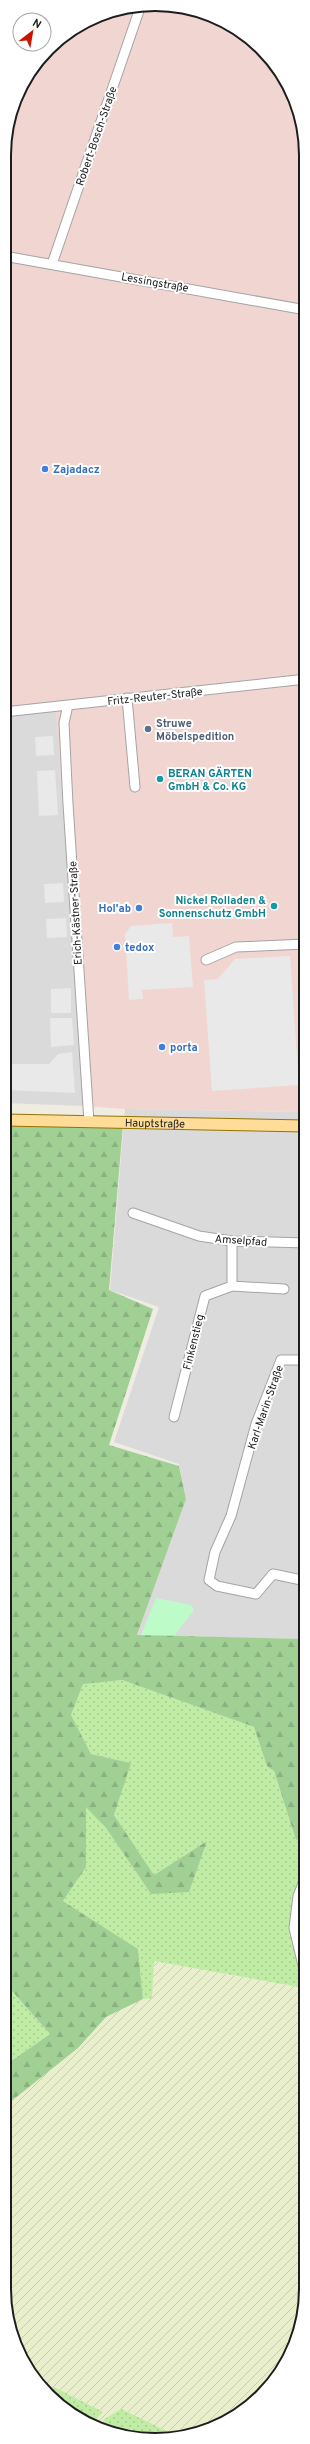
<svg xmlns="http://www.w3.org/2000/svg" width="310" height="2444" font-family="Overpass,sans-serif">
<defs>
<pattern id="farmland-furrows" width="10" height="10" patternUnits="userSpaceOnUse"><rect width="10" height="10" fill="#e9efcc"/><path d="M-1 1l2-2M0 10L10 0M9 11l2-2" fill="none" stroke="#c7ccaf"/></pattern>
<pattern id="grass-dots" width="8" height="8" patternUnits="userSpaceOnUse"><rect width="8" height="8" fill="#c1eca6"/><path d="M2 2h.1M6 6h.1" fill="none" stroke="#a5ca8e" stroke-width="1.8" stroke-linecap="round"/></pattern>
<pattern id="forest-firs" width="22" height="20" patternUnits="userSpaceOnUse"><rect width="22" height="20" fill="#a1d095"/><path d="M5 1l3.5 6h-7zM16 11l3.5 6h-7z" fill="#8ab280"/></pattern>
</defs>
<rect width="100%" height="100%" fill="#efece2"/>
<path fill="#dbdada" d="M56,710L66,842L84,1106L4,1103V715Z
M125,1109L306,1112V1639L137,1635L186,1499L179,1464L114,1442L159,1307L110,1290Z"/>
<path fill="#f1d5d0" d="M165,4L222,19L262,48L294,97L306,145V1112L125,1109L84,1106L56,711L4,715V145L20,88L56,41L107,12Z"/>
<path fill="url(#farmland-furrows)" d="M154,1961L299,1987L306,2028V2299L290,2356L254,2403L203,2432L145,2440L88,2425L48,2396L15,2347L4,2289V2107L78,2048L106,2017L143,1999L152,1998Z"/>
<path fill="url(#grass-dots)" d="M122,1680L254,1727L267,1765L274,1771L296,1840L306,1837L301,1955L306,1956V2028L299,1987L154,1961L152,1998L143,1999L138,1949L63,1901L86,1867V1806L106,1828L151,1894L207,1841L154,1875L114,1815L130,1763L91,1754L71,1715L83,1683Z
M4,1982L50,2034L4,2066Z
M54,2387L103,2412L95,2420V2426L88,2425L50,2397Z
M121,2409L177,2436L145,2440L103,2429V2420Z"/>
<path fill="url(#forest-firs)" d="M4,1123L123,1125L109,1290L153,1309L109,1445L179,1466L186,1499L137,1635L306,1639V1733L301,1734L306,1740V1837L296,1840L274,1771L267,1766L254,1727L122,1680L83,1684L71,1715L91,1754L131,1763L114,1815L154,1875L207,1841L189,1892L151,1894L106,1828L86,1807V1867L63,1901L138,1949L143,1999L106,2017L78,2048L4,2107V2066L50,2034L4,1982Z
M306,1876V1956L301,1955L294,1928Z"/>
<path fill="#bdfbc8" d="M156,1598L191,1605L194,1610L175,1635H141Z"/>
<path fill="#e9e9e9" d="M53,736L54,755L36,756L35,737Z
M55,770L58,815L39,816L37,771Z
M63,883L64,902L45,903L44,884Z
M66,918L67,937L47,938L46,919Z
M172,923L173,937L189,936L193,987L142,990L143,999L129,1000L125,934L131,926Z
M290,956L299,1085L212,1091L204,980L218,979L235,959Z
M71,988V1013H51V989Z
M50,1018H72L74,1045L51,1047Z
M72,1052L75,1093L4,1090V1064H49L58,1054Z"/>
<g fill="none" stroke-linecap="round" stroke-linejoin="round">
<defs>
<path id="minor" d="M4,256L306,310
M52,264L140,8
M127,698L135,787
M68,705L64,723L68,804L89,1122
M4,712L306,679
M206,960L236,947L306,944
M133,1213L199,1236L232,1241L306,1243
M232,1286L284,1289
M174,1417L205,1296L232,1286V1241
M306,1581L273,1574L256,1594L217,1586L209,1580L215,1552L231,1516L256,1424L281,1360H306
M306,1978L294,1928L298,1896L306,1876"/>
<g id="major">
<path id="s1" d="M4,1120L306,1126"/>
</g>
</defs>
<use href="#minor" stroke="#a4a4a4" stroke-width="11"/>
<use href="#major" stroke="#967300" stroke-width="13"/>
<use href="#minor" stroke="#fff" stroke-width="9"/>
<use href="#major" stroke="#ffdc97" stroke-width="11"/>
</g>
<g fill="#3f7fe0" stroke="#fff" stroke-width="1.5">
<circle cx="45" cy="469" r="4"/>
<circle cx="139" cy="908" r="4"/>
<circle cx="117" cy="947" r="4"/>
<circle cx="162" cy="1047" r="4"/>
</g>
<circle fill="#5c6f8a" stroke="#fff" stroke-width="1.5" cx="148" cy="729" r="4"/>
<g fill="#0f9aa8" stroke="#fff" stroke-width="1.5">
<circle cx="160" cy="779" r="4"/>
<circle cx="274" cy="906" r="4"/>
</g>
<g text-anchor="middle" stroke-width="4" stroke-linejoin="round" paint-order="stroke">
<g font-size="11" fill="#1d1d1d" stroke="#fff">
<text transform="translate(96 136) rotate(-71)" y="4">Robert-Bosch-Straße</text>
<text transform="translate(155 282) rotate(10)" y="4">Lessingstraße</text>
<text transform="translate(155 696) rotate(-6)" y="4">Fritz-Reuter-Straße</text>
<text transform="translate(75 913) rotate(-93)" y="4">Erich-Kästner-Straße</text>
<text dy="4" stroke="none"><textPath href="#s1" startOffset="151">Hauptstraße</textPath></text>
<text transform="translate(241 1240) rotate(4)" y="4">Amselpfad</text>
<text transform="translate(193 1342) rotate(-76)" y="4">Finkenstieg</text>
<text transform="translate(265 1407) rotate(-71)" y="4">Karl-Marin-Straße</text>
</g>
<g font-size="11" font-weight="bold" fill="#366cbe" stroke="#fff" text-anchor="start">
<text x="53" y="473">Zajadacz</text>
<text x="131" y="912" text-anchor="end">Hol'ab</text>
<text x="125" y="951">tedox</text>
<text x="170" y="1051">porta</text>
</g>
<g font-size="11" font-weight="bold" fill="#4e5e75" stroke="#fff" text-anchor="start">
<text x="156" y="727">Struwe<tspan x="156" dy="13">Möbelspedition</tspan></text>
</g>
<g font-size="11" font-weight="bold" fill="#0d838f" stroke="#fff" text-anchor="start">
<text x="168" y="777">BERAN GÄRTEN<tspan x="168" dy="13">GmbH &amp; Co. KG</tspan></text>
<text x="266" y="904" text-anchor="end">Nickel Rolladen &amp;<tspan x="266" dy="13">Sonnenschutz GmbH</tspan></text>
</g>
</g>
<path d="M0 0H310V2444H0ZM155 11H155A144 144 0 0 1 299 155V2289A144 144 0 0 1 155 2433H155A144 144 0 0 1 11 2289V155A144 144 0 0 1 155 11Z" fill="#fff" fill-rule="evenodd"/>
<path fill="none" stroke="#1d1d1d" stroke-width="2" d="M155 11H155A144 144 0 0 1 299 155V2289A144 144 0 0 1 155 2433H155A144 144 0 0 1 11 2289V155A144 144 0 0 1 155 11Z"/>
<g transform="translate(32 32) rotate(31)"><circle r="19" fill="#ffffff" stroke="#a5a5a5"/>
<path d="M0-3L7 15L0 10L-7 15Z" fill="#ca1300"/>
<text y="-6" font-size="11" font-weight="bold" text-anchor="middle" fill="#1d1d1d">N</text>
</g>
</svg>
